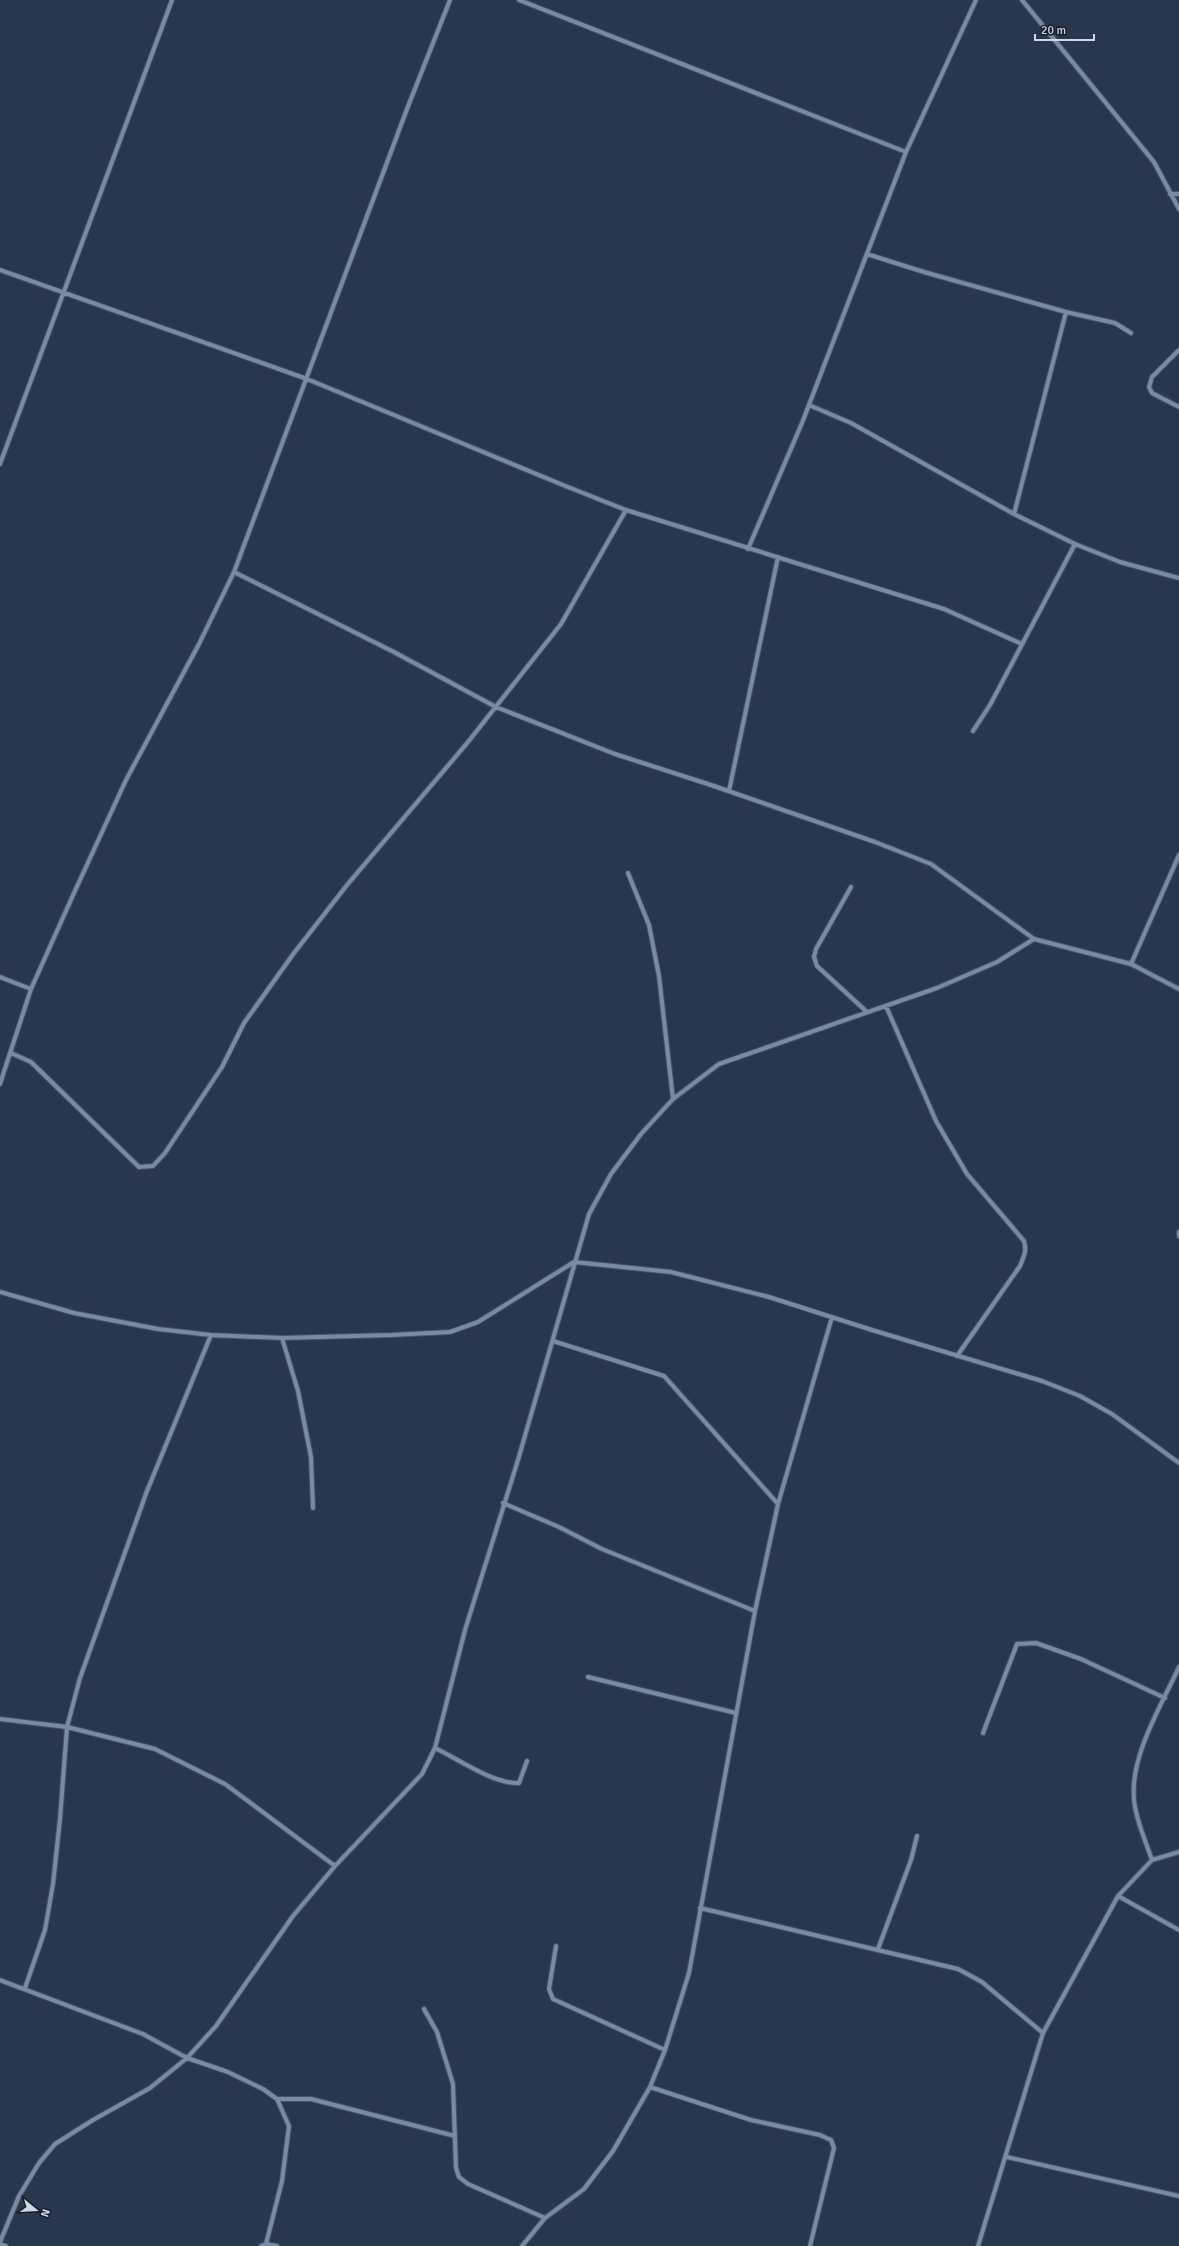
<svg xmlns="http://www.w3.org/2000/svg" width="1179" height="2246" font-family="Signika,sans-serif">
<rect width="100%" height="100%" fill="#29374e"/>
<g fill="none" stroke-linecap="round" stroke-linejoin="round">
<defs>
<path id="minor" d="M519,0L906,152
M1022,0L1154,162L1179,209
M1170,194H1179
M867,254L924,272L1066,312L1115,323L1131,333
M0,270L307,379L563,485L626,510L944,609L1022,644
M1179,350L1152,377L1149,387L1152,393L1179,407
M809,405L851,423L1014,514L1075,544L1120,562L1179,578
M0,464L172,0
M1014,514L1066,312
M748,549L802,423L906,152L976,0
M234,572L392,651L496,707L615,754L711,785L875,842L931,864L1034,939L1131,964L1179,989
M973,731L990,705L1075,544
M729,791L778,557
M628,873L649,925L659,976L673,1099
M851,887L816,949L814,957L817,966L867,1012
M1131,964L1179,855
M0,977L31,989
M886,1006L936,1121L967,1174L1024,1241C1027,1251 1024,1256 1020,1266L957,1356
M11,1053L31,1062L139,1167L153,1166L165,1153L222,1067L244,1023L294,953L347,885L468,742L561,624L626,510
M0,1084L31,989L74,893L126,780L199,644L234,572L407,109L450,0
M1179,1232V1236
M0,1292L74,1313L158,1329L211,1335L282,1338L391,1335L450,1332L478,1322L574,1262L671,1272L769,1297L872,1330L1042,1381L1080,1396L1112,1414L1179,1463
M282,1338L298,1391L311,1457L313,1508
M553,1341L664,1376L778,1504
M503,1503L559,1527L602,1549L755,1611
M588,1677L736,1713
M0,1719L67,1727L155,1749L225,1784L335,1866
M983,1733L1017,1644L1036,1643L1081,1659L1165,1698
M435,1748C458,1759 493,1784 519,1783L527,1761
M1152,1860C1146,1842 1135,1818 1134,1799C1130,1756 1161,1706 1179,1667
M1118,1896L1179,1930
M700,1908L958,1969L982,1982L1043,2033
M556,1946L549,1989L553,1999L665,2050
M878,1949L911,1860L917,1836
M0,1980L143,2034L187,2058L228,2072L263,2089L277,2099L289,2126L282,2181L266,2244
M25,1988L45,1930L53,1884L60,1819L67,1727L80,1678L147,1491L211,1335
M424,2009L437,2032L453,2084L456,2168L459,2177L468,2184L545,2218
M650,2087L751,2120L820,2135L831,2140L834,2148L810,2246
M277,2099H311L455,2136
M1007,2157L1179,2196
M0,2242L19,2196L39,2163L55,2144L93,2120L150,2088L187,2058L216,2026L293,1916L335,1866L422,1774L435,1748L465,1630L518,1460L589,1214L611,1174L641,1134L673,1099L719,1064L937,988L997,962L1034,939
M0,2244L6,2246
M261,2246L266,2244L277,2246
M522,2246L545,2218L584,2189L613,2151L650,2087L665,2050L689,1973L755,1611L778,1504L832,1317
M978,2246L1043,2033L1118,1896L1152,1860L1179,1852"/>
</defs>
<use href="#minor" stroke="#465265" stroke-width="6"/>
<use href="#minor" stroke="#798aa5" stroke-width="4"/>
</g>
<g transform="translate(36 2210) rotate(108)" stroke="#181e29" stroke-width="3" paint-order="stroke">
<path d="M0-3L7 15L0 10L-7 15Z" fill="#ced7e5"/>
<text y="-6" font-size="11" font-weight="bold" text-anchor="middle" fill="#ced7e5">N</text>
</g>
<path d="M1035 34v6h59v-6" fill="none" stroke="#ced7e5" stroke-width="2"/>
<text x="1041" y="34" font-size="12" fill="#ced7e5" stroke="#181e29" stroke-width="3" paint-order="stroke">20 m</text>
</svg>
